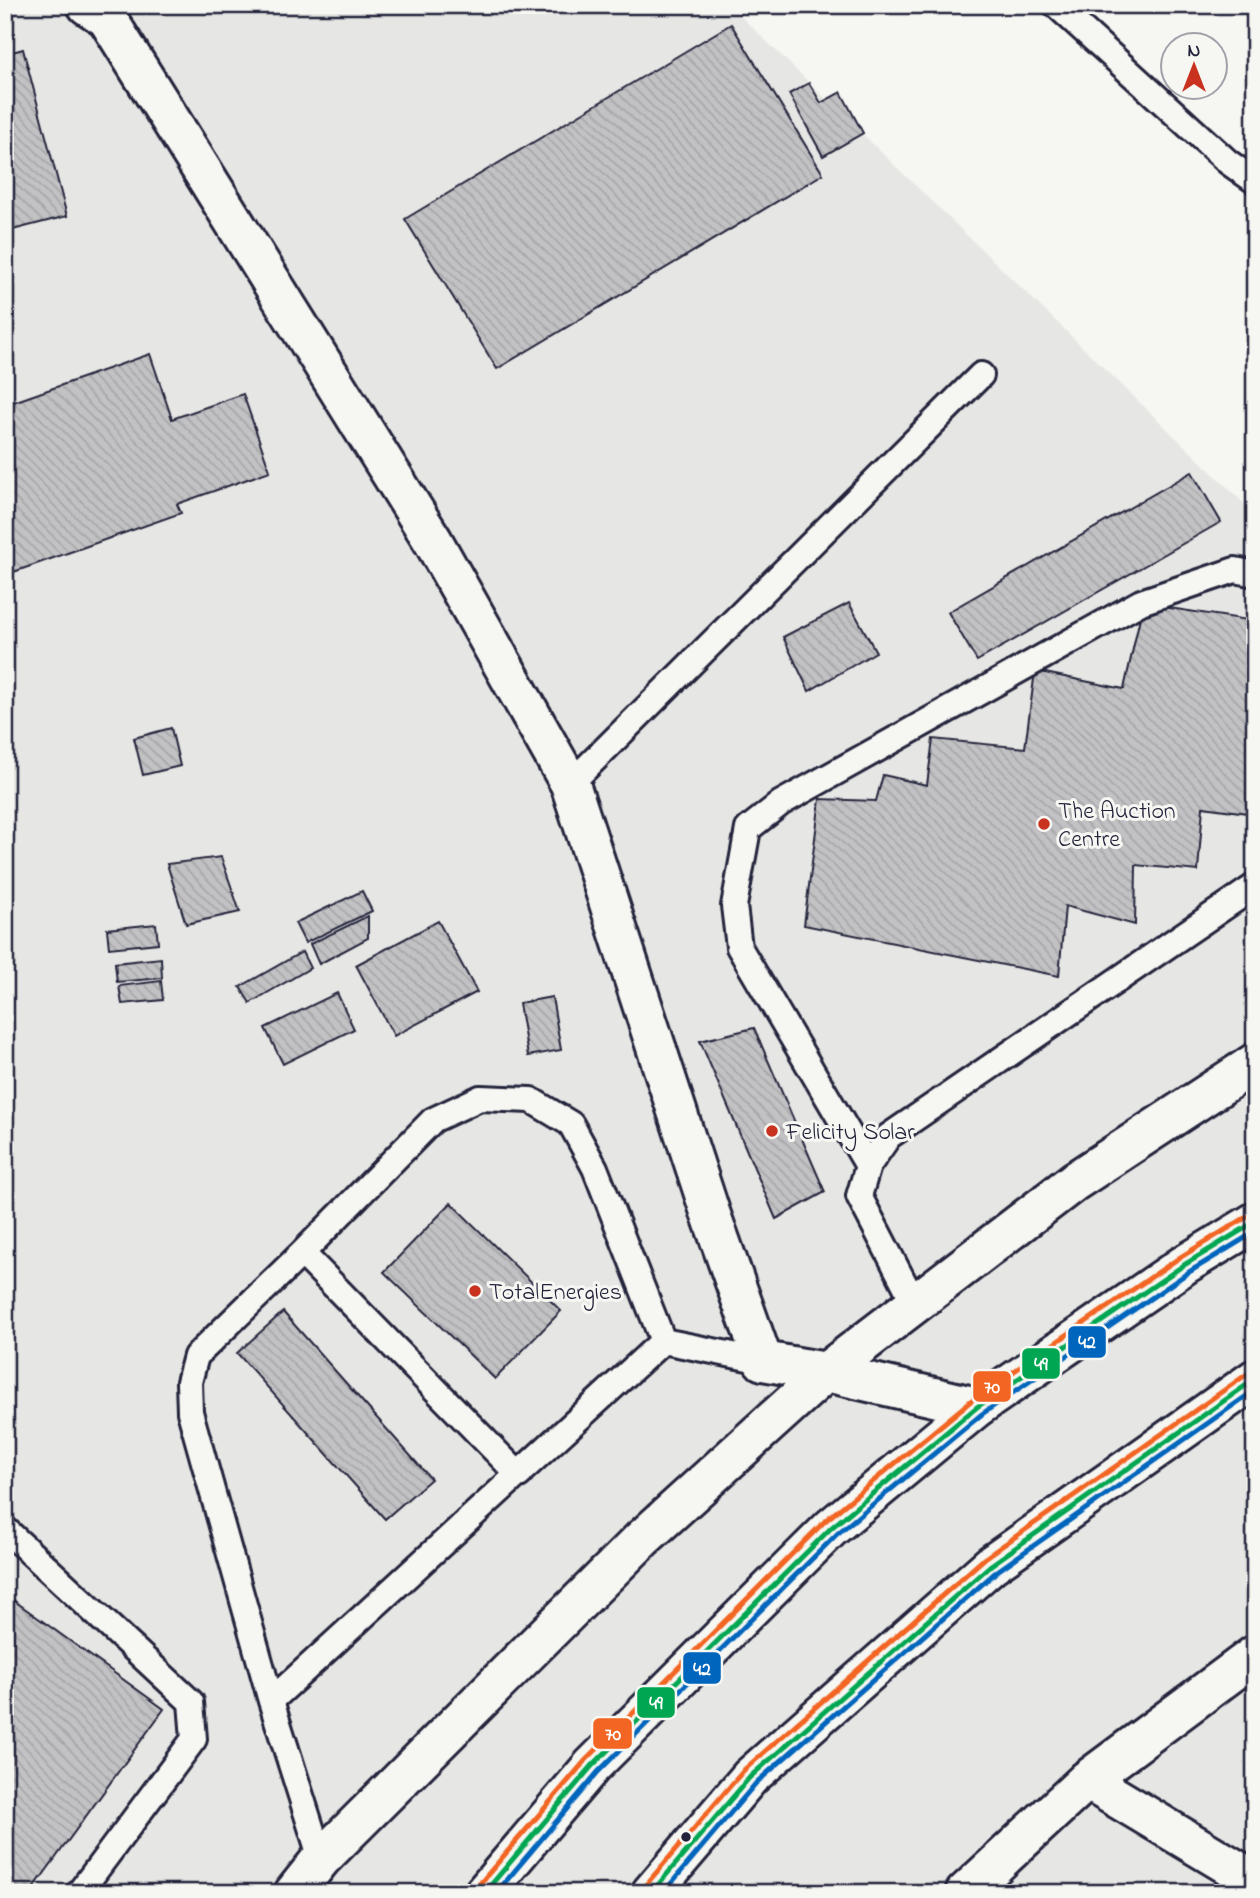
<svg xmlns="http://www.w3.org/2000/svg" width="1260" height="1898" font-family="'Indie Flower',sans-serif">
<defs>
<pattern id="building-back-hatch" width="6" height="6" patternUnits="userSpaceOnUse" patternTransform="scale(1.75)"><rect width="6" height="6" fill="#c2c2c4"/><path d="M-1 5l2 2M0 0l6 6M5-1l2 2" fill="none" stroke="#a6a6a9"/></pattern>
</defs>
<rect width="100%" height="100%" fill="#f6f6f2"/>
<filter id="ink" filterUnits="userSpaceOnUse"><feTurbulence type="fractalNoise" baseFrequency=".0143" numOctaves="2"/><feDisplacementMap in="SourceGraphic" scale="14" xChannelSelector="R" yChannelSelector="G"/><feConvolveMatrix kernelMatrix="1 2 1 2 8 2 1 2 1" color-interpolation-filters="sRGB"/></filter>
<g filter="url(#ink)">
<path fill="#e6e6e4" d="M5,5H729L1255,514V1893H5Z"/>
<path fill="url(#building-back-hatch)" stroke="#22223b" stroke-width="2" d="M731,24L823,174L497,369L405,219Z
M23,49L67,216L5,232V54Z
M809,83L821,103L841,92L863,133L823,156L789,94Z
M150,354L172,419L243,394L270,471L177,504L181,513L5,575V405Z
M1192,472L1221,522L977,661L948,612Z
M849,603L876,652L809,691L783,637Z
M1143,604L1255,621V814L1203,807L1198,871L1136,865L1135,925L1065,906L1059,976L804,925L820,799L876,801L883,775L927,785L933,739L1025,748L1035,671L1124,689Z
M171,728L180,766L143,775L134,738Z
M221,857L240,912L186,924L167,864Z
M362,891L372,911L305,943L295,923Z
M368,916V938L319,964L310,944Z
M438,921L477,992L394,1036L356,965Z
M156,924L158,943L109,948L107,929Z
M302,952L310,968L250,1003L240,987Z
M161,958L162,978L117,982L115,963Z
M161,981L163,1000L122,1004L119,986Z
M337,993L354,1029L283,1064L265,1028Z
M552,997L561,1050L528,1056L519,1003Z
M754,1028L825,1192L776,1219L700,1041Z
M451,1203L561,1311L495,1379L384,1272Z
M283,1312L431,1479L385,1519L237,1353Z
M5,1594L164,1709L30,1893H5Z"/>
<g fill="none" stroke-linecap="round" stroke-linejoin="round">
<defs>
<path id="service" d="M1056,5L1228,162L1255,181
M570,784L981,375
M868,1166L739,947L734,906L748,829L781,803L1141,602L1235,570L1255,574
M302,1253L519,1475
M915,1304L859,1196L868,1166L889,1136L1255,886
M5,1529L191,1702L194,1739L79,1893
M271,1701L190,1412L189,1382L196,1356L302,1253L433,1120L480,1098L531,1100L571,1124L595,1168L663,1341
M321,1859L271,1701L663,1341L763,1361"/>
<path id="minor" d="M87,5L107,18L433,541L570,784L710,1212L763,1361L826,1372L977,1407
M1087,1780L1255,1881
M294,1893L321,1859L642,1539L826,1372L1075,1181L1255,1063"/>
<path id="tertiary" d="M965,1893L1087,1780L1255,1655"/>
<path id="primary" d="M484,1893L592,1766L831,1528L977,1407L1184,1265L1255,1222
M651,1893L750,1777L991,1565L1255,1379"/>
</defs>
<use href="#service" stroke="#22223b" stroke-width="30"/>
<use href="#minor" stroke="#22223b" stroke-width="44"/>
<use href="#tertiary" stroke="#22223b" stroke-width="44"/>
<use href="#primary" stroke="#22223b" stroke-width="44"/>
<use href="#service" stroke="#f6f6f2" stroke-width="24"/>
<use href="#minor" stroke="#f6f6f2" stroke-width="38"/>
<use href="#tertiary" stroke="#f6f6f2" stroke-width="38"/>
<use href="#primary" stroke="#f6f6f2" stroke-width="38"/>
<defs>
<path id="bus-1" d="M484,1893L592,1766L831,1528L977,1407L1184,1265L1255,1222
M651,1893L750,1777L991,1565L1255,1379"/>
<path id="bus-2" d="M496,1893L598,1772L837,1534L982,1414L1189,1272L1255,1232
M663,1893L756,1783L996,1572L1255,1390"/>
<path id="bus-3" d="M477,1887L586,1760L825,1521L972,1400L1179,1258L1250,1215
M644,1887L744,1770L985,1558L1250,1372"/>
</defs>
<use href="#bus-1" stroke="#f6f6f2" stroke-width="10"/>
<use href="#bus-2" stroke="#f6f6f2" stroke-width="10"/>
<use href="#bus-3" stroke="#f6f6f2" stroke-width="10"/>
<use href="#bus-1" stroke="#00a651" stroke-width="5"/>
<use href="#bus-2" stroke="#0065bd" stroke-width="5"/>
<use href="#bus-3" stroke="#f26522" stroke-width="5"/>
</g>
</g>
<g fill="#c8321e" stroke="#f6f6f2" stroke-width="2.5">
<circle cx="1044" cy="824" r="7"/>
<circle cx="772" cy="1131" r="7"/>
<circle cx="475" cy="1291" r="7"/>
</g>
<circle fill="#22223b" stroke="#f6f6f2" stroke-width="2.5" cx="686" cy="1837" r="6"/>
<g text-anchor="middle" stroke-width="6" stroke-linejoin="round" paint-order="stroke">
<g font-size="24" fill="#22223b" stroke="#f6f6f2" text-anchor="start">
<text x="1058" y="818">The Auction<tspan x="1058" dy="28">Centre</tspan></text>
<text x="786" y="1139">Felicity Solar</text>
<text x="489" y="1299">TotalEnergies</text>
</g>
</g>
<g stroke="#f6f6f2" stroke-width="2.5">
<rect x="1067" y="1325" width="40" height="34" rx="7" fill="#0065bd"/>
<rect x="1021" y="1347" width="40" height="33" rx="7" fill="#00a651"/>
<rect x="972" y="1370" width="40" height="33" rx="7" fill="#f26522"/>
<rect x="682" y="1651" width="40" height="34" rx="7" fill="#0065bd"/>
<rect x="636" y="1686" width="40" height="33" rx="7" fill="#00a651"/>
<rect x="592" y="1717" width="41" height="33" rx="7" fill="#f26522"/>
</g>
<g font-size="19" text-anchor="middle" font-weight="bold" fill="#fff">
<text x="1087" y="1348">42</text>
<text x="1041" y="1370">49</text>
<text x="992" y="1393">70</text>
<text x="702" y="1675">42</text>
<text x="656" y="1709">49</text>
<text x="613" y="1740">70</text>
</g>
<rect width="1260" height="1898" fill="none" stroke="#f6f6f2" stroke-width="28"/>
<rect x="14" y="14" width="1232" height="1870" fill="none" stroke="#22223b" stroke-width="2.5" filter="url(#ink)"/>
<g transform="translate(1194 66)"><circle r="33" fill="#f6f6f2" stroke="#a1a1a9" stroke-width="2"/>
<path d="M0-5L12 26L0 18L-12 26Z" fill="#c8321e"/>
<text y="-10" font-size="19" font-weight="bold" text-anchor="middle" fill="#22223b">N</text>
</g>
</svg>
